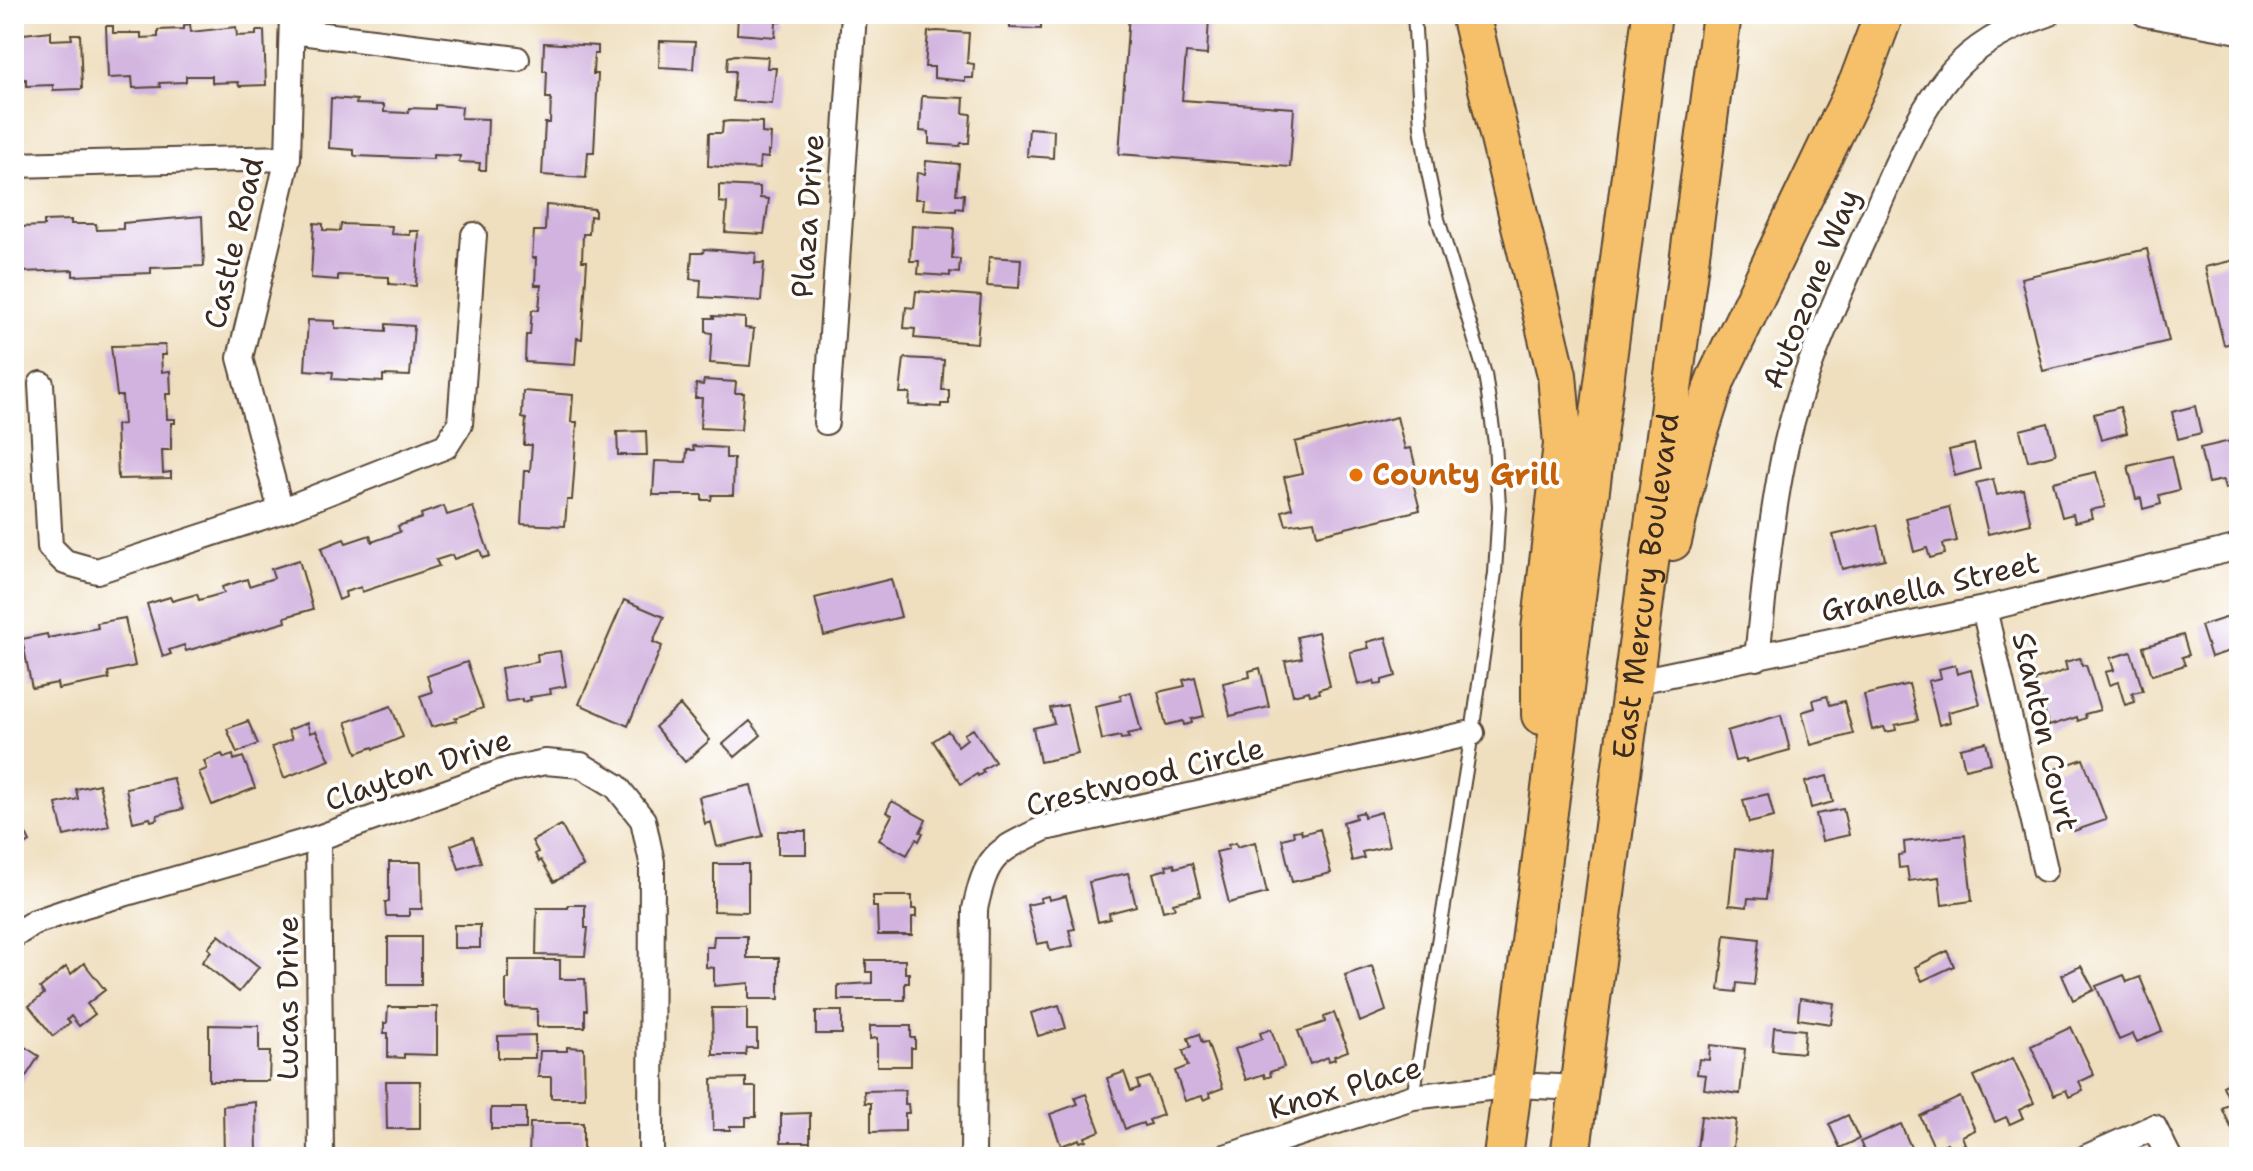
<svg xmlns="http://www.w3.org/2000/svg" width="2253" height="1171" font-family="'Shantell Sans',sans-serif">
<rect width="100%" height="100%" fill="#fff"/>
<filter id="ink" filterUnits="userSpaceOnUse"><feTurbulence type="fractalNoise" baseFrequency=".0125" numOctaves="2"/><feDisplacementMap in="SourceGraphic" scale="16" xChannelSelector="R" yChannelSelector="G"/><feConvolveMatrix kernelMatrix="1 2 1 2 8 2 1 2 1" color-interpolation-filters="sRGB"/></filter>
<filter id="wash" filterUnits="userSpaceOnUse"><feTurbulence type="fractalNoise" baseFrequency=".006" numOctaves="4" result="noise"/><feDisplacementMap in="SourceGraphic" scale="32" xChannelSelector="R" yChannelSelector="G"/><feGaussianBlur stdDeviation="1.8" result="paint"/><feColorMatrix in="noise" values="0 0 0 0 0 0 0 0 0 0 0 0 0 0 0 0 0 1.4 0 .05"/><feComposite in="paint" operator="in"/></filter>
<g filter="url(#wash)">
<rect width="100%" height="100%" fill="#efdfbf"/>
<g id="blocks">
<path fill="#d2b3df" d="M738,14H782L781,22H776L775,37L737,34Z
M1010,14H1041V29L1010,28Z
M1129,14L1209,16L1207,55L1186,53L1182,100L1294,108L1290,167L1119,154Z
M190,24L191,32L236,27L237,36L256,35V31H264L266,85L239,86L238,82L212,83V76H186V82L159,83L160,87L133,88L132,77L108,78L106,26H113V33H141V38L158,37V30L184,29V25Z
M51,31V40L72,39L71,34H80L82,89L53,90V85L26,86V79L14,80V35Z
M937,31L969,33L967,63L974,64L973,78H965V81L934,78V67H925L928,32Z
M660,41L695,42L693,69L659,67Z
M544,43L598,46V54H594L593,74H598L594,152H588L586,178L542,175L545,123H550L551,98H546L547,71H543Z
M735,55L768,57L767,68H776L772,104L733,101L735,71H727L728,57Z
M922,96L964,98L963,113L971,114L969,143H961L960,146L929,144V132L920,131Z
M331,98L357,100L356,104L384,105V112L408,113L409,108L435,109V105L462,107L461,118L488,119L486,170H479L480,163L459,162L460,156L433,155V159L356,156L354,155V150L329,148Z
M730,121L762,122V133L771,134L770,151H768V158L760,157L759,169L708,166L709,133H722L723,122Z
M1029,128L1054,130L1053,158L1027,156Z
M926,161L959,164L956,194H964L963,209L956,208V211L923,209L924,199H915L917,173L925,174Z
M719,185L760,187V198L769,199L764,234L725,232L727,203L719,202Z
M546,205L595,209V217L590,216L589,234H583L582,261H587L582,339L577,338L575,365L525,362L526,335H530L532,310H539L541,285H535L536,258H532L534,231H545Z
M202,216L204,266L151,268V273L73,276V270L21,272L19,227L44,226V221L71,220V224H96L97,230L123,229V223Z
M314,223L323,224V230L340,231L341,224L392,226L391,234L410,235V231H419L416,286L389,284V277L338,275V280L311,278Z
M912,226L954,228L952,258L960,259L959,273L950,272V276L918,274L919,261H910Z
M704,249L756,253L755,263H764L761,301L700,297L701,280L690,279L692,253H703Z
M2147,249L2169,341L2043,371L2021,278Z
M989,257L1021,259L1019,288L987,286Z
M2239,259V341L2224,345L2205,267Z
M916,291L981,296L977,343L914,338L915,329L904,328L906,307L914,308Z
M713,316L745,318V328L754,329L750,366L710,363L712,333L706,332V318H714Z
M308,320L335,321V328L386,331V324L414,326L410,376L383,375V382L332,379L333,372L305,370Z
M165,345L166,355H161L162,372L170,371L171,394H166L167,419H175V423H171V450H162L163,473L171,472V478L118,479L116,425L124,424L122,396H117L111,346Z
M904,358L944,360L942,390H949V404H941V407L909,405L910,393H900Z
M704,380L736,382L735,393H744L741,430L700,428L702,398H695L696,384L703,385Z
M523,391L573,395L571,422H577L574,474L572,500H567L565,526L521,524L524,471H530L532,445H524L526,419L522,418Z
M2195,406L2201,433L2178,439L2172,412Z
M2120,407L2127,433L2101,440L2094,414Z
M1397,417L1405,449L1411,448L1418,477L1412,479L1420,510L1317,535L1314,521L1286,525L1282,511L1292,508L1284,477L1302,473L1295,442Z
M2048,423L2056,454L2028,461L2020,430Z
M646,431L647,455H618L617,432Z
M2239,439V485L2225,489L2223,480L2208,483L2200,448Z
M1974,444L1980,469L1955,476L1949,450Z
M693,446L726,448V458H734L733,495H712L711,500H702V495H653L655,461L686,462L687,450H694Z
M2171,456L2179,490L2159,495L2161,504L2143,509L2141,498L2136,499L2128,466Z
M2096,472L2105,507L2090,510L2092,518L2075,522L2073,514L2062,517L2053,482Z
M1993,479L1997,495L2023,489L2031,524L1988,534L1976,483Z
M444,506L447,515L473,507L490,556L483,558L480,550L454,559L452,555L436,560L439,566L362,592L361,587L345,592L346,597L339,600L321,548L344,539L346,543L370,535L372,542L400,532L398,526L422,518L421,514Z
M1949,507L1957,541L1943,544L1945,554L1930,558L1927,548L1914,552L1906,518Z
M1877,525L1885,559L1842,569L1833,535Z
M299,560L313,609L285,617L286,622L186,651L184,645L169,650L171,654L163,657L147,604L170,597L172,601L197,594L199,600L224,593L222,587L247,579L249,586L274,578L271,569Z
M891,579L901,617L824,636L815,598Z
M624,600L664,617L653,642L662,646L628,726L579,704Z
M2231,616L2239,648L2211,657L2201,626Z
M125,618L135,666L108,672L109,679L58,689L57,683L32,688L22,639L47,634L48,638L98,628L97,623Z
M1318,632L1330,686L1319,689L1320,693L1310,695L1309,691L1293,695L1285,661L1302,658L1297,637Z
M2183,635L2189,655L2182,657L2185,665L2152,675L2143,647Z
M1386,637L1396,676L1382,680V684L1375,685L1374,681L1358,685L1350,652L1369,648L1367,642Z
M560,651L566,686L550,689L551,694L530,697L531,700L522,702V699L506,702L501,668L538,662L537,654Z
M2131,652L2143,691L2132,693L2135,702L2125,705L2118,682L2109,685L2105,672L2114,670L2110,658Z
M2080,658L2082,665H2086L2100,710L2085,714L2086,718L2078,721L2077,717L2049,726L2035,680L2067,670L2065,662Z
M467,662L483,708L455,718L456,721L431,727L420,696L432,692L427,676Z
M1955,665L1957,674L1971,670L1980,704L1948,712L1950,722L1939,725L1928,681L1941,678L1939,669Z
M1260,668L1269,707L1230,716L1223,683L1250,677L1249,671Z
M1195,677L1204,716L1191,719L1192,723L1184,725L1183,721L1166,725L1158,692L1185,686L1183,680Z
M1909,684L1918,720L1895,725L1896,730L1886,732L1884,727L1872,730L1864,695Z
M1131,692L1141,731L1127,734L1129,738L1121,739L1120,736L1102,740L1095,706L1121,700L1120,695Z
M1827,696L1830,705L1844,701L1853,734L1811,745L1802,712L1815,708L1813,700Z
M680,705L710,740L685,762L655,727Z
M1067,705L1078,754L1040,762L1033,728L1054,723L1050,708Z
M391,706L403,737L374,749L373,747L357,753L346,722Z
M1781,715L1790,750L1746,762V759L1735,761L1727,731Z
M248,721L258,744L237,753L227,729Z
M750,721L761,735L735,757L723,744Z
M307,723L310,733L316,731L330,760L284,778L272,747L292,739L288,730Z
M973,729L995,762L982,770L984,772L978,776L977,774L961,784L933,741L948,731L958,746L967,739L964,734Z
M1986,742L1991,763L1965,769L1960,748Z
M222,754L224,758L233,755L234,760L243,757L255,788L212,805L199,772L207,769L204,761Z
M2083,759L2106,820L2074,831L2066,807L2059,809L2054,795L2060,793L2052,770Z
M1827,776L1833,802L1811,808L1805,782Z
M173,778L183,809L157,815L158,819L151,821L150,818L133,822L126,788Z
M99,784L109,826L64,836L56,804L78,799L76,789Z
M751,785L763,836L717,847L711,822L705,824L699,797Z
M1768,794L1774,817L1749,823L1743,800Z
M892,801L926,820L920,832L923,833L919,841L916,839L907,855L879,840L892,815L886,812Z
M1843,809L1849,835L1822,841L1816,814Z
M1363,812L1364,817L1381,812L1389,846L1362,852L1364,858L1352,861L1343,822L1356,818L1355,814Z
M21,824L30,842L14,851V827Z
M561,825L583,866L554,882L541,860L539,862L535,854L538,852L532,841Z
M1320,829L1331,873L1292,882L1282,839L1294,836L1293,831L1301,830L1302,834Z
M778,831H806V854H778Z
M1965,835L1972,901L1942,905L1939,877L1909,881L1907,867L1899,868L1898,855L1905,854L1904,842Z
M473,837L481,862L459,869L451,845Z
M1255,842L1267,893L1229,903L1216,852L1229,849L1228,845L1236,843L1237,847Z
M1735,849L1771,854L1766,899L1748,898L1747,907L1729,905Z
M389,862H421L422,909H409V916H386L385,902H389Z
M1192,863L1200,896L1173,903L1175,908L1163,911L1153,873L1167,869L1166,865L1174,864L1175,868Z
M714,864H748V912L714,911Z
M1128,873L1136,906L1109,913L1110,919L1098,922L1089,882Z
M873,896H912V909H916V917H912V935H878L877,907H873Z
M1048,896L1049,900L1066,896L1075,929L1069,930L1073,946L1050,951L1048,942L1037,944L1027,905L1041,902L1040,898Z
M568,905H585V928H588L585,956L536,955L537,908H568Z
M454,925H480V948H454Z
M219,935L259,967L239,992L202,962L211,951L208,948Z
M1725,935L1759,939L1754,985L1737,983L1736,992L1719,990Z
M714,936H747V958H779V999H749V983L714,986V968L706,967V947H713Z
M388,937H421V985H388Z
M1947,951L1954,966L1922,981L1915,967Z
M509,960H560V979H585L587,1010H585V1027H537V1009L506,1008V979H509Z
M866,960H905V973H909V983H905V1000H838V985L872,983V972H866Z
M84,963L105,990L87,1004L95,1014L79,1026L71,1016L67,1020L70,1023L53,1036L29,1006L44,994L40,988L66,967L71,974Z
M1372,966L1386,1011L1360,1022L1345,975Z
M2081,966L2094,990L2073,1000L2062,975Z
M2124,975L2127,982L2140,977L2162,1031L2137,1042L2133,1034L2119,1040L2096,986Z
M1800,998L1834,1003L1831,1024L1798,1019Z
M1059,1005L1066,1028L1038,1036L1031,1013Z
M388,1007H437V1055L404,1054V1058L388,1057V1033H384V1023H387Z
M712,1008H747V1030H757V1048H747L746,1055H713Z
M816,1011H842V1034H816Z
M1334,1013L1348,1051L1334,1056L1335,1059L1329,1061L1328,1057L1310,1064L1298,1031L1325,1022L1324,1017Z
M209,1025L259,1026V1052H270L269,1081H209Z
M870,1026H911V1038H915V1048H911V1066H877V1038L870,1039Z
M1774,1027L1805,1030L1803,1053L1772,1050Z
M2071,1027L2094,1075L2079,1082L2083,1091L2069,1097L2066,1090L2054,1095L2031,1046Z
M1271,1029L1284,1067L1270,1072L1271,1076L1265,1078L1264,1074L1246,1080L1235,1049L1262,1039L1260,1033Z
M1199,1034L1202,1043L1207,1042L1223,1088L1209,1093L1211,1097L1204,1100L1202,1096L1185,1101L1175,1071L1188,1066L1183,1051L1191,1047L1188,1038Z
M535,1035V1058H498V1036Z
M14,1040L39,1056L14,1095Z
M1710,1045L1745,1049L1740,1094L1704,1089L1706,1075L1697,1074L1699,1059L1709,1060Z
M567,1047L584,1048L585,1098H551V1077H538L540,1051H567Z
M2013,1058L2034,1103L2019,1110L2023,1118L2010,1124L2006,1117L1995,1122L1974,1076Z
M1124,1072L1131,1091L1139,1088L1137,1081L1150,1077L1163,1115L1149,1120L1151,1124L1144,1126L1143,1123L1125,1129L1107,1078Z
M746,1078V1087H756V1117H746V1126H730V1130H713L712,1079Z
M2239,1078V1132L2234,1134L2222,1108L2231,1104L2223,1086Z
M386,1081H420V1129H387Z
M905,1090V1104H908L909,1113H905V1131L871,1132V1103H865L864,1091Z
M1086,1094L1100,1131L1085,1137L1086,1140L1080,1142L1079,1139L1061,1146L1050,1114L1078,1104L1075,1098Z
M1960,1097L1975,1130L1962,1136L1965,1144L1950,1151L1947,1143L1935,1149L1920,1116Z
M256,1102L257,1154L224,1155L223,1106Z
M491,1108H526V1129H491Z
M810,1113V1142H781V1114Z
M1848,1115L1859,1139L1840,1148L1829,1124Z
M1701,1116L1736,1120L1733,1148L1736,1149L1735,1155L1732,1154V1157H1696Z
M530,1123H583V1157H529Z
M1901,1124L1915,1157H1867L1860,1142Z
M712,1151H746V1157H712Z
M386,1152H435V1157H386Z"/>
</g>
</g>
<g filter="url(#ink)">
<use href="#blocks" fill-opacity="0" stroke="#564536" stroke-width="2"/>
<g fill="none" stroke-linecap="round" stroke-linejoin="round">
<defs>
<path id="service" d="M1413,1097L1472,733L1495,573L1499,506L1495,443L1485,374L1438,219L1428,172L1421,127L1414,14"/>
<path id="minor" d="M2145,14L2239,31
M292,31L517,59
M14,165L288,158
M41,384L50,547L65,562L97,571L281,511L446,446L460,424L474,235
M826,422L854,14
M281,511L240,358L288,158L292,14
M1984,609L2045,869
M1757,658C1764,591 1770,525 1783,460C1799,377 1837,298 1871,222C1894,171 1915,116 1951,73C1976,44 2012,26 2048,14
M1633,682L1984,609L2239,547
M318,838L321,1157
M14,935L35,922L85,905L318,838L508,770L545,762L581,765L616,786L643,820L652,862L651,1157
M973,1157L975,909C987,853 996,852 1045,828L1472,733
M1225,1157L1413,1097L1513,1085L1579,1088
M2087,1157L2154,1127L2169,1157"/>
<g id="primary">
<path d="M1470,14L1557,375L1563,444L1541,630V715"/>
<path d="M1672,541L1692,454L1716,379L1859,81L1884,14"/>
<path d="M1503,1157L1652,14"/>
<path id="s1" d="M1570,1157L1722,14"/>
</g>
</defs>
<use href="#service" stroke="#564536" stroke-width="16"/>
<use href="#minor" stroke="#564536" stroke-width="28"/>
<use href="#primary" stroke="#564536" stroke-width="42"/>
<use href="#service" stroke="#fff" stroke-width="12"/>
<use href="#minor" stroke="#fff" stroke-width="24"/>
<use href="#primary" stroke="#f6c06b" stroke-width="38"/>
</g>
</g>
<circle fill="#e8710a" stroke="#fff" stroke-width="3" cx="1356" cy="475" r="8"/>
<g text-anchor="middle" stroke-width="7" stroke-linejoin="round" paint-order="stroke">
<g font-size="30" fill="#3b2a1e" stroke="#fff">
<text transform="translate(808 216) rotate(-86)" y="10">Plaza Drive</text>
<text transform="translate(234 243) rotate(-77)" y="10">Castle Road</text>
<text transform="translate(1811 289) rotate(-68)" y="10">Autozone Way</text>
<text dy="10" stroke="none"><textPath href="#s1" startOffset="576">East Mercury Boulevard</textPath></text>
<text transform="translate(1930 587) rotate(-13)" y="10">Granella Street</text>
<text transform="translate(2045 732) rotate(77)" y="10">Stanton Court</text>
<text transform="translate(418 770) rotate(-19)" y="10">Clayton Drive</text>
<text transform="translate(1145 777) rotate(-14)" y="10">Crestwood Circle</text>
<text transform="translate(288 998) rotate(-90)" y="10">Lucas Drive</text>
<text transform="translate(1345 1088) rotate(-16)" y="10">Knox Place</text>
</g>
<g font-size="30" font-weight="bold" fill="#c56008" stroke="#fff" text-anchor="start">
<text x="1372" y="485">County Grill</text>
</g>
</g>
<rect width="2253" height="1171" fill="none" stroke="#fff" stroke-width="48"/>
</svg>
